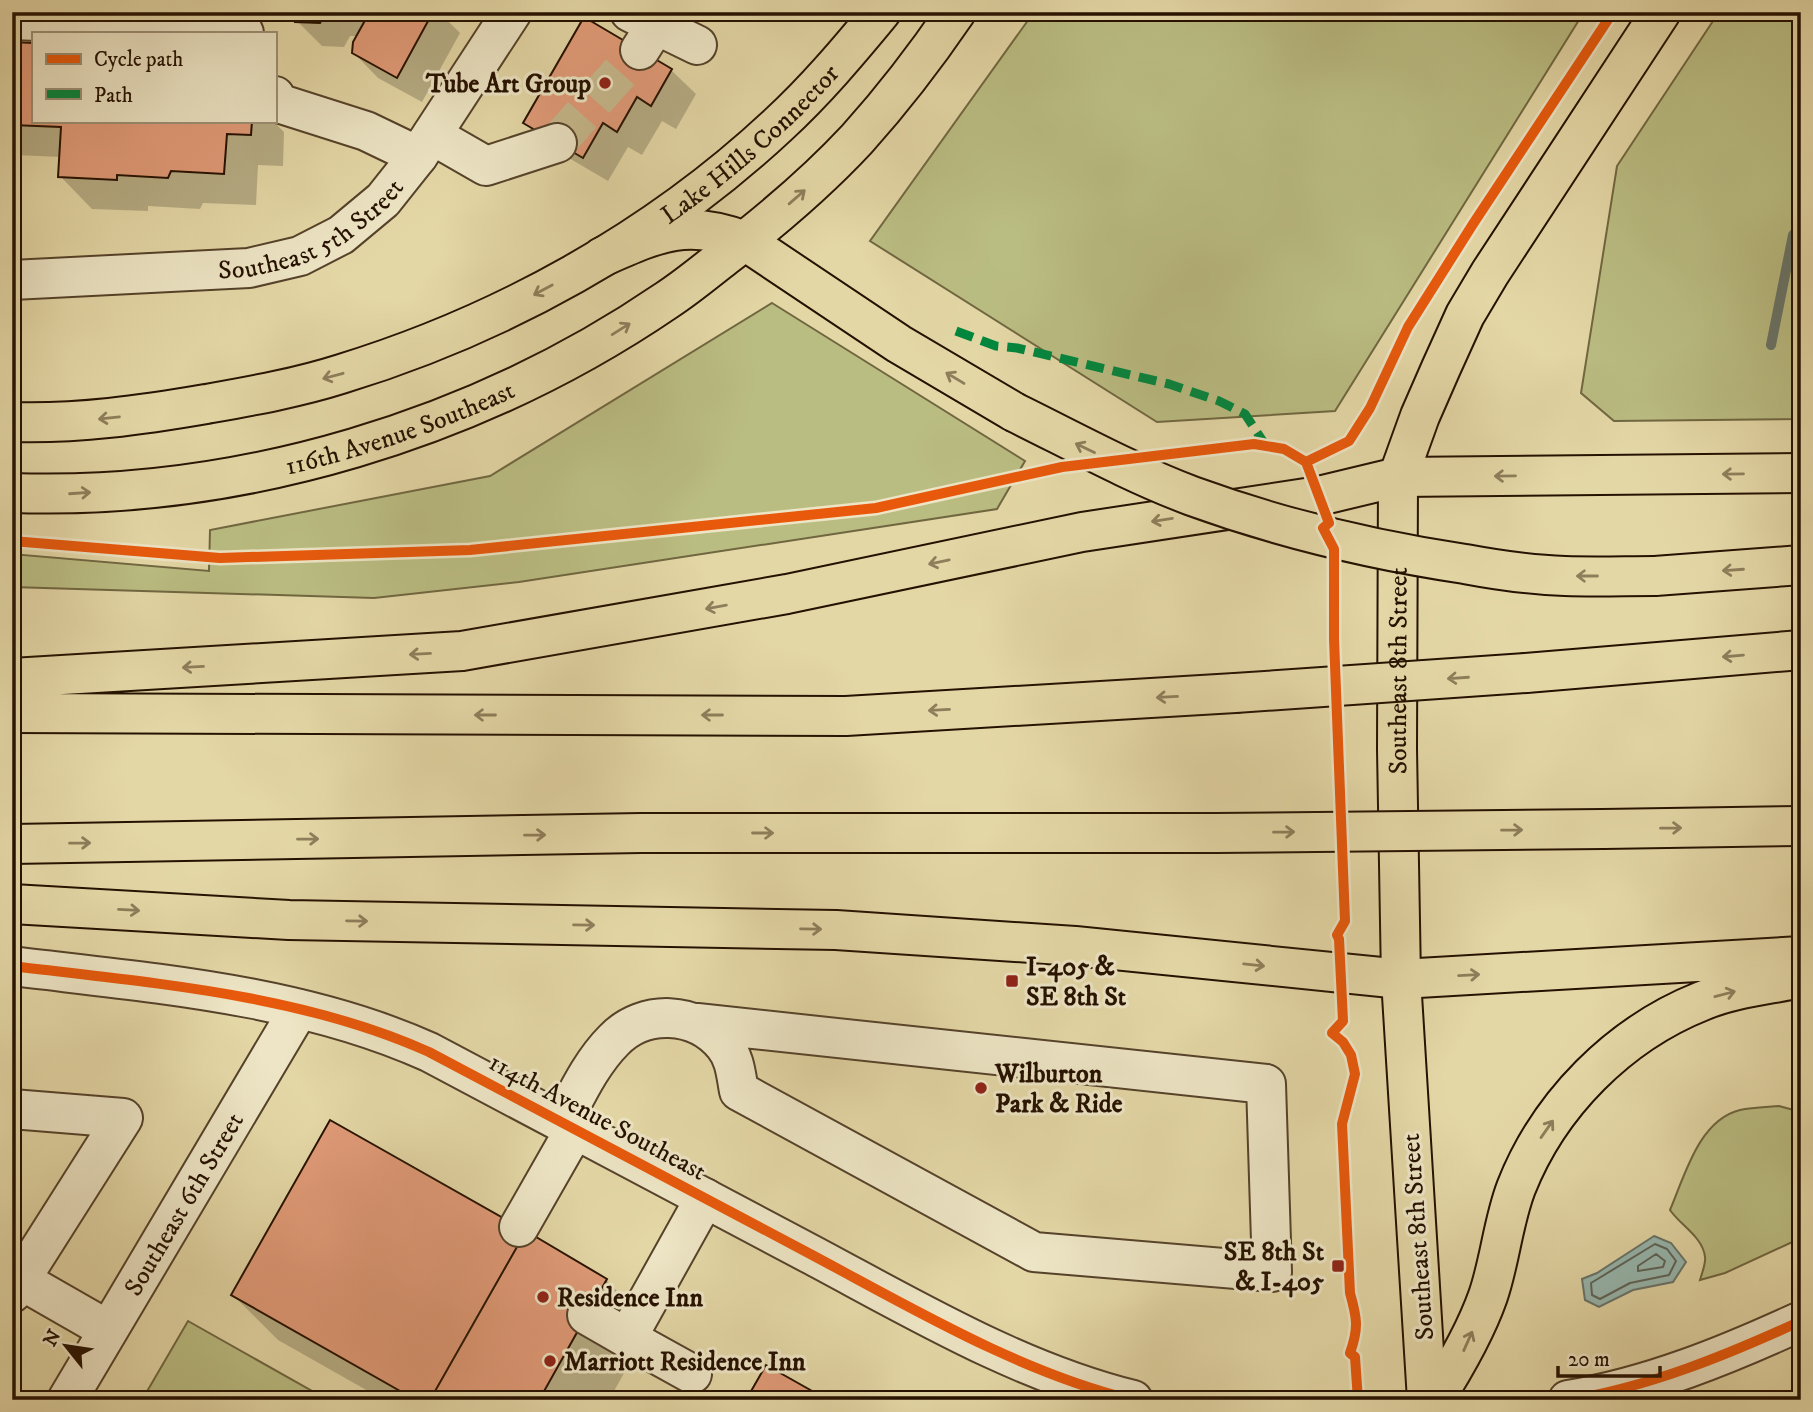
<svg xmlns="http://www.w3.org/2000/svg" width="1813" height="1412" font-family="'IM FELL DW Pica',serif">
<rect width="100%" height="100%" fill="#e4d7a6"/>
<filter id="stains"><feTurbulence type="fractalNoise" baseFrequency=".00286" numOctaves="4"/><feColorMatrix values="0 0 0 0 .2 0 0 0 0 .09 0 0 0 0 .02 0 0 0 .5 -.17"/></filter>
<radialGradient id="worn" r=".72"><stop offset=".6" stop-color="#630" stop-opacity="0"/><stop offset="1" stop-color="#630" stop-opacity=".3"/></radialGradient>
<path fill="#babd82" stroke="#706741" stroke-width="2" d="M1034,12H1584L1335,411L1157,422L870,241Z
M1719,12H1801V419L1614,421L1581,393L1617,166Z
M772,303L1025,461L997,509L519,582L374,598L12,587V554L209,571L210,530L490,476Z
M1779,1106L1801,1112V1238L1725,1273L1700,1280C1702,1273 1706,1263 1705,1257C1703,1237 1680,1225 1670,1210C1685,1175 1699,1120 1740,1110C1752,1107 1766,1107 1779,1106Z
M188,1321L328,1400H142Z"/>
<path fill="#97b8b0" stroke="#69756a" stroke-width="2" d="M1654,1236L1671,1243L1686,1262L1673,1282L1633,1290L1599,1307L1585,1300L1582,1279L1597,1273Z"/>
<path fill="#0003" d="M298,12H439L460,33L422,102L378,78L354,53L358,36H350L344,47L322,46L297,21Z
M12,44L33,45V121H273L284,132L283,166L258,165L256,205L203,203L200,209L148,206V211L92,209L60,176L61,157L15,155L12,152Z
M671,70L696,94L676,129L662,121L642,155L628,147L608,181L550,147L525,123Z
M606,1280L651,1325L609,1400H384L278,1340L233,1295Z"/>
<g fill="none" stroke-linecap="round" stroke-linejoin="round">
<path stroke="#5e6458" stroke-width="2" d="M1655,1244L1667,1249L1676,1261L1669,1275L1630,1283L1600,1299L1592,1295L1591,1283Z
M1656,1254L1665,1261L1663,1267L1638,1271V1266Z"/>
<path stroke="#69756a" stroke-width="10" d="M1771,345L1793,235L1801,226
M12,1394L20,1395"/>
</g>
<path fill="#e19b78" stroke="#251100" stroke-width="2" d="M296,12H326L320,23L295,22Z
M331,12H433L397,78L352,53L353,42L368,15Z
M584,17L672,69L651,106L637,97L617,132L603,123L583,158L523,123Z
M12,42L33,43V121H252L251,135L227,134L224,174L171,171L168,178L117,175V180L58,177L61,127L12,125Z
M330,1120L526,1231L430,1400H416L231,1295Z
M526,1231L607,1279L543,1393L556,1400H430Z
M766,1365L828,1400H746Z"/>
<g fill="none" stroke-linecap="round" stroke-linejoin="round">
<path stroke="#c7b98d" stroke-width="38" stroke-dasharray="38 19" stroke-linecap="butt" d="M557,143L640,50"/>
<defs>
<g id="minor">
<path d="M630,12L656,25L640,50"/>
<path d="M12,20L242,29L244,33"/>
<path d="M656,25L697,45"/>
<path d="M275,96L278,103L366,131L418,156"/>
<path d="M432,135L486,166L557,143"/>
<path id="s1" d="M12,280L249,268L300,256L341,235L383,200L418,156L512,12"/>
<path d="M12,966C151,983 300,994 429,1052C557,1120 686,1188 814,1256C917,1311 1020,1372 1133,1400"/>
<path d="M12,1109L123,1118L12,1293"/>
<path d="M562,1122C577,1094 591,1063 614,1040C644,1009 696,1011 724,1045C735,1058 736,1075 739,1091L1034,1252L1272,1272L1266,1084L697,1023"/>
<path d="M519,1227L575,1129"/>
<path d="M12,1275L108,1330"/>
<path d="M587,1315L627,1338"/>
<path d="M692,1374L627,1338L705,1198"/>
<path id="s2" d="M67,1400L299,1009"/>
<path d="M1568,1400C1649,1387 1727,1355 1801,1321"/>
</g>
<g id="major">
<path id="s3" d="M12,422C78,424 142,415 206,404C251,396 297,388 341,374C501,325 655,240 778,125C815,91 848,52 881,12"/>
<path id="s4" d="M12,493C241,501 478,429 667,300C687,287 706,271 724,257C771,221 817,182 857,139C893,99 926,56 956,12"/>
<path id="s5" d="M1427,1400L1401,979L1397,749L1398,477L1420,416L1441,368L1465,315L1490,273L1661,12"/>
</g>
<path id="highway" d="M602,257C657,233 686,218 745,241L899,344L1014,412
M1655,576L1801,565
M1526,673L1801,650
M12,678L462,651L787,594L1082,532L1319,496L1398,477L1801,473
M12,713L846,716L1235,693
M1603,829L1801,826
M12,844L641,833H1216
M12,904L289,920L836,930L1075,946L1401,979L1801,956
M1434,1400C1455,1367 1475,1333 1488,1296C1500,1261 1503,1222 1516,1188C1549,1104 1619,1034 1702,1001C1733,988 1768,985 1801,978"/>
</defs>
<use href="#minor" stroke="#55422a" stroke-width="42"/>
<use href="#major" stroke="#251100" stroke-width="42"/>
<use href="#highway" stroke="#251100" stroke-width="42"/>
<use href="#minor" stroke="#ede5c5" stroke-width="38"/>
<use href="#major" stroke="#e4d7a6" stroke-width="38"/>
<use href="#highway" stroke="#e4d7a6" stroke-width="38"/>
<defs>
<path id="highway-bridge" d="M1014,412C1073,441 1131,473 1192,496C1280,528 1372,550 1465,564C1497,570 1531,575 1565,576C1595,577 1625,576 1655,576
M1235,693L1526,673
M1216,833L1603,829"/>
</defs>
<use href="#highway-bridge" stroke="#251100" stroke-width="42" stroke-linecap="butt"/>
<use href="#highway-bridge" stroke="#e4d7a6" stroke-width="38"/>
<path stroke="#00873e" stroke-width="9" stroke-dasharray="18 9" stroke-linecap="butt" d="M956,331L996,346L1017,348L1169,384L1219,401L1245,414L1266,446"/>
<defs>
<path id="cycleway" d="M1306,462L1349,441L1370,408L1408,327L1473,224L1613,12
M12,541L220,558L470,550L876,508L1062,467L1254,444L1284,449L1306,462L1329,523L1323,528L1334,549V639L1345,921L1337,935L1339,939L1343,1021L1332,1033L1343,1042L1351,1055L1355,1074L1342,1124L1350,1293C1357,1318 1359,1328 1350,1353L1355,1357L1358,1400
M12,966C151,983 300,994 429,1052C557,1120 686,1188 814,1256C917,1311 1020,1372 1133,1400
M1568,1400C1649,1387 1727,1355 1801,1321"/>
</defs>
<use href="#cycleway" stroke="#ede5c5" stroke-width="15"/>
<use href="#cycleway" stroke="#e8590c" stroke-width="10"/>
</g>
<defs><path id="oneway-shaft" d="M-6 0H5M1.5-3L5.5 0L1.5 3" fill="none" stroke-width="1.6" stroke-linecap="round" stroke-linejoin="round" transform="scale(1.75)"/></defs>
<g stroke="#8e7e5b">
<use href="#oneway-shaft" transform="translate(797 197) rotate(-41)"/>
<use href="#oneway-shaft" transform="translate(543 290) rotate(152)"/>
<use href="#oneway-shaft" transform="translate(621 329) rotate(-32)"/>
<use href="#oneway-shaft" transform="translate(333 376) rotate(165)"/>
<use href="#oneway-shaft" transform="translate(955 378) rotate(-149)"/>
<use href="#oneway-shaft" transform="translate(109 418) rotate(174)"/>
<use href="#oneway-shaft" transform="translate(1085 448) rotate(-154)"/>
<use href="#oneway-shaft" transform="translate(1733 474) rotate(179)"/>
<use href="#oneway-shaft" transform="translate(1505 476) rotate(179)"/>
<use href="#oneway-shaft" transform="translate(80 493) rotate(-4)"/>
<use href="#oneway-shaft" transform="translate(1162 520) rotate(171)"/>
<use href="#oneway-shaft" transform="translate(939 562) rotate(168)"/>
<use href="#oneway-shaft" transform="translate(1733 570) rotate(176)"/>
<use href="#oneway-shaft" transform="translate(1587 576) rotate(180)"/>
<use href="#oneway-shaft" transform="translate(716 607) rotate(170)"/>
<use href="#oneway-shaft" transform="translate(420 654) rotate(177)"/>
<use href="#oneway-shaft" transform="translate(1733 656) rotate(175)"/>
<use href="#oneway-shaft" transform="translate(193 667) rotate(177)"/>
<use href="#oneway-shaft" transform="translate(1458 678) rotate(176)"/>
<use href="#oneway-shaft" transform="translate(1167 697) rotate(177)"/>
<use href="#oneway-shaft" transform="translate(939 710) rotate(177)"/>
<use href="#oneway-shaft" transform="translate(485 715) rotate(-180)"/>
<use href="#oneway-shaft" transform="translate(712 715) rotate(-180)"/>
<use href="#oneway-shaft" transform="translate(1671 828) rotate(-1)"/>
<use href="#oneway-shaft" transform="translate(1512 830) rotate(-1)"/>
<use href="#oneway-shaft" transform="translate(1284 832) rotate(-1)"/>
<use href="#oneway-shaft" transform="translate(763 833)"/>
<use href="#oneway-shaft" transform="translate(535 835) rotate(-1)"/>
<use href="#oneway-shaft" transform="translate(308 839) rotate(-1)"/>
<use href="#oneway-shaft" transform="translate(80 843) rotate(-1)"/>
<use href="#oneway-shaft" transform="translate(129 910) rotate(3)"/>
<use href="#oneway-shaft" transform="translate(357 921) rotate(1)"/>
<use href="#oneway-shaft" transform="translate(584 925) rotate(1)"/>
<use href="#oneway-shaft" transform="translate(811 929) rotate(1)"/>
<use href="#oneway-shaft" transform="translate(1254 965) rotate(6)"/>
<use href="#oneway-shaft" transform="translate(1469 975) rotate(-3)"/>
<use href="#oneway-shaft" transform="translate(1725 994) rotate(-15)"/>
<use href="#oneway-shaft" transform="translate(1547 1129) rotate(-55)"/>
<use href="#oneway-shaft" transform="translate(1468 1341) rotate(-66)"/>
</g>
<g fill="#8f2418" stroke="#ede5c5" stroke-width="2.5">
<circle cx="605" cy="83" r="7"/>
<rect x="1005" y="974" width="14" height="14" rx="3.5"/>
<circle cx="981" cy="1088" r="7"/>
<rect x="1331" y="1259" width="14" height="14" rx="3.5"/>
<circle cx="543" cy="1297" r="7"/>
<circle cx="550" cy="1361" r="7"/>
</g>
<g text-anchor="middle" stroke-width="6" stroke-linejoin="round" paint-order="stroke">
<g font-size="26" font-weight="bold" fill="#251100" stroke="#ede5c5" text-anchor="start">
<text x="591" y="92" text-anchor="end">Tube Art Group</text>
<text x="1026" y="975">I-405 &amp;<tspan x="1026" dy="30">SE 8th St</tspan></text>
<text x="995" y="1082">Wilburton<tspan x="995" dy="30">Park &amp; Ride</tspan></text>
<text x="1324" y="1260" text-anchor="end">SE 8th St<tspan x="1324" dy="30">&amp; I-405</tspan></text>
<text x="557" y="1306">Residence Inn</text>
<text x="564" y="1370">Marriott Residence Inn</text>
</g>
<g font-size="26" fill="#251100" stroke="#ede5c5">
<text dy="9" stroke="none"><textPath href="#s3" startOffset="807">Lake Hills Connector</textPath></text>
<text dy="9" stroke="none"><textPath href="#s1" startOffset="310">Southeast 5th Street</textPath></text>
<text dy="9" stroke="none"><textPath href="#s4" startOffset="396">116th Avenue Southeast</textPath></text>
<text dy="9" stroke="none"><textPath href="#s5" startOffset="730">Southeast 8th Street</textPath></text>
<text transform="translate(598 1116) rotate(28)" y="9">114th Avenue Southeast</text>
<text dy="9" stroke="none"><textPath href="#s2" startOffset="228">Southeast 6th Street</textPath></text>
<text transform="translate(1417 1237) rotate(-94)" y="9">Southeast 8th Street</text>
</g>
</g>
<rect width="1813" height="1412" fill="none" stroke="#e4d7a6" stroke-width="42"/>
<rect x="14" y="14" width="1785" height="1384" fill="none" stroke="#251100" stroke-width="3.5"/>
<rect x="21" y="21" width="1771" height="1370" fill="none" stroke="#251100" stroke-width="2"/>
<rect x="32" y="32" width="245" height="91" fill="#ede5c5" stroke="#9d9076" stroke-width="2"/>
<rect x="46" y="54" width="35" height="10" fill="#e8590c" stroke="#9d9076" stroke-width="2"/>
<text x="94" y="66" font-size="21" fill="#251100">Cycle path</text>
<rect x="46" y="89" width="35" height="10" fill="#00873e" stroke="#9d9076" stroke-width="2"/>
<text x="94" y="102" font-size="21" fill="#251100">Path</text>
<g transform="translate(66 1346) rotate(300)" stroke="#ede5c5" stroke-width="5" paint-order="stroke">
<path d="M0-5L12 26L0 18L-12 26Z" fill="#251100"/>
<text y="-10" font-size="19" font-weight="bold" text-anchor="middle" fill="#251100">N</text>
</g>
<path d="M1558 1366v10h102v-10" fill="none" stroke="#251100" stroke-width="3.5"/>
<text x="1568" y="1366" font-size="21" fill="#251100" stroke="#ede5c5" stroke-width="5" paint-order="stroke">20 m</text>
<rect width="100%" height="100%" filter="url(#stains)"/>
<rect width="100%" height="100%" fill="url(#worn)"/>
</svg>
